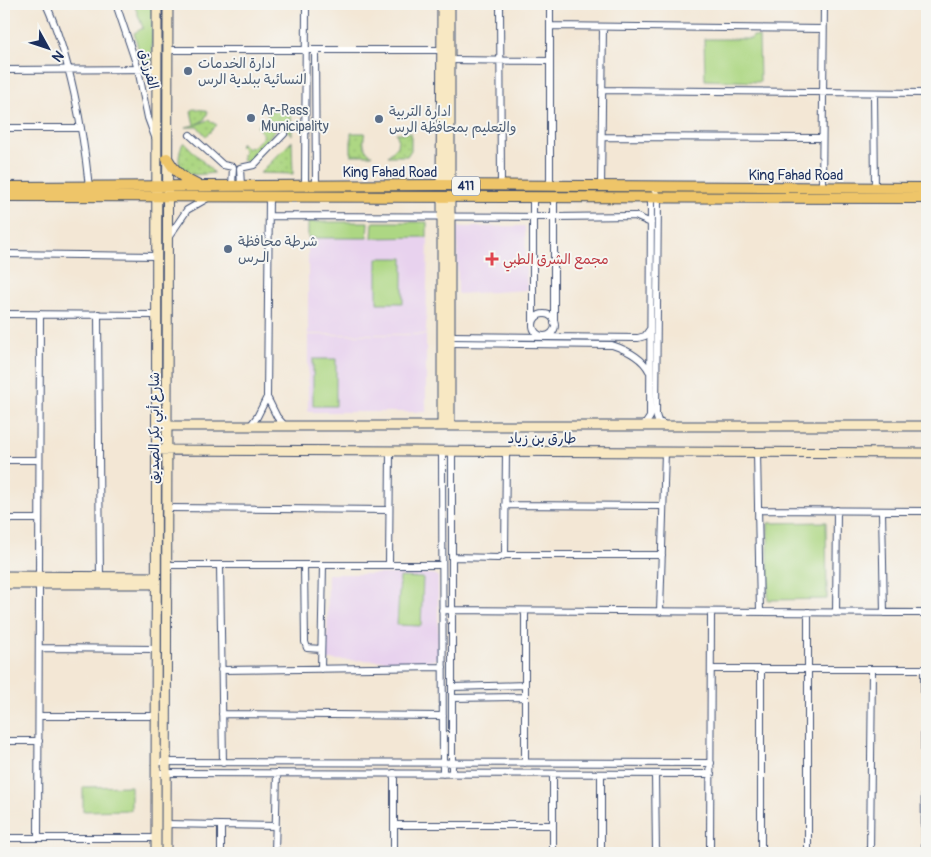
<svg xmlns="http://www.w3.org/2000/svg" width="931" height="857" font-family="Pangolin,'Playpen Sans Arabic',sans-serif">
<defs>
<pattern id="grass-dots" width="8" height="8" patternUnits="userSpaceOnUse" patternTransform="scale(1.25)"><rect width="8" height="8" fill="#add783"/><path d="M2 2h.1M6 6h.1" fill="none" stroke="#94b974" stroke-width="1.8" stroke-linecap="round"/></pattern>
</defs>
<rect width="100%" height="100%" fill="#f6f6f2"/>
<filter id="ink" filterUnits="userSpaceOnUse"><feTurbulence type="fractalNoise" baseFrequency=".02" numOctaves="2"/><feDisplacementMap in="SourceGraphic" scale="10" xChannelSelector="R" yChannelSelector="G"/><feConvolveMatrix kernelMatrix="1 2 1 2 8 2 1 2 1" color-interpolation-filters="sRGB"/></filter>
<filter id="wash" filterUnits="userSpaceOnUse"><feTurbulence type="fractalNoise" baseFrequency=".0096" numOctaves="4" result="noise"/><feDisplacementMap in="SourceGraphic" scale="20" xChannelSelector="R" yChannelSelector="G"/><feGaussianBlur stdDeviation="1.12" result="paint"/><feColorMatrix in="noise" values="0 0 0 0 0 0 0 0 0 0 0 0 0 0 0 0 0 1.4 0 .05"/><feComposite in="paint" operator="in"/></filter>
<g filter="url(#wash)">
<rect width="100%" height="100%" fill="#f3e7d5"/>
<path fill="#e8d2ee" d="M525,226L527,290L458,294L457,227Z
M308,238H428L426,334H308Z
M308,335H426V412H308Z
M328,574H434L438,577V657L432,661L327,660Z"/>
<path fill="url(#grass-dots)" stroke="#648370" d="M194,109L205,110L208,112L204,120L195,125L208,120L217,125L206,136L198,127H186L194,125L191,111Z
M270,110H291L292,135L280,124L260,148L261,150L250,162L242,160L244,151L239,146L242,143L247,149L250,147L252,148L264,136L257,126L268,118L267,112Z
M351,133H365C362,142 364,150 372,155H351Z
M396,133H411V150L407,156H388L397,146L398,138Z
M292,141L293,174L260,173Z
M184,142L214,173C201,174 180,180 179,161C179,154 180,147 184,142Z"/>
<path fill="#add783" stroke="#648370" d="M134,4H152V62H142L134,33L143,28Z
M753,36L759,37L760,82L705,80L704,39H751Z
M308,222H368L367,238H308Z
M373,222H427V237L372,238Z
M377,258H403V303H377Z
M313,359H336V406H313Z
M826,522L827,599L768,600V523Z
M400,577L423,578L421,626L397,625Z
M131,786V810L83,811V787Z"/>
</g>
<g filter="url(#ink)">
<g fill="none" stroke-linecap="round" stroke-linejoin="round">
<defs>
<path id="street" d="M46,4C70,57 83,129 89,187
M116,4L138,69L148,118L155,137
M500,4L501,186
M550,26L823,29
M168,50H444
M315,50L316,186
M448,60L550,61
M4,70L157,69
M602,90L927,93
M874,93L875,189
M4,128H81
M190,135L223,165L233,167L232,186
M602,137L822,138
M241,186L240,168L254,165L284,134
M305,186L306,4
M550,186V4
M601,187L603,27
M653,187L658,198L656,415L658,421L665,425
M927,188V76
M822,189L824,4
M533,197V326
M554,197V323
M269,216L554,217L635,216L651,223
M168,238L187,210L208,198
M4,254L156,256
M4,314L156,315
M98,314L100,581
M533 325a11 11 0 1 1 22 0a11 11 0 1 1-22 0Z
M450,336L638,338L645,336L650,329
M450,343L612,345C627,350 642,357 649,371
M267,397L269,197
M250,426L257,417L267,397L277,417L285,426
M641,426L646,423L650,417L651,196
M442,451L443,774
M452,451V774
M506,451L505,555H662
M757,452L760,612
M4,460H39
M505,505L663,506
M167,508L389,510
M758,510L927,511
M882,511L884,613
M4,519H39
M452,557L498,558L505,555
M167,565H442
M220,565L223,763
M304,565L305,642L307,648L321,649
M389,565L390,451
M39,576L40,314
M442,610L927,613
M525,611V763
M660,612L665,452
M836,613L837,510
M39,648L156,649
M321,669L323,565
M711,669H927
M761,669V853
M924,669L925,853
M221,670L443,667
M452,687L525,685
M452,698L525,697
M222,714L443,716
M39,716H156
M4,741H39
M156,762L711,763
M156,773L711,774
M655,774L656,853
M166,824L276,826
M221,825V853
M394,825H553
M4,838H156
M38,838L39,584
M275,853L277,773
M394,853V773
M553,853V774
M601,853V774
M710,853L711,612
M808,853V612
M870,853L872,669"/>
<path id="secondary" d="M441,185L442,4
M450,185V4
M163,426H927
M442,426V197
M450,426V197
M161,450L927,453
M4,576L156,577
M4,584H156
M156,853L157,4
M166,853L168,4"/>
<path id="primary" d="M167,158C174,171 183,179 197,185
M4,187L441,185L927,188
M4,196L927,198"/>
</defs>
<use href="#street" stroke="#3b4b70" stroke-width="8"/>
<use href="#secondary" stroke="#3b4b70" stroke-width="11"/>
<use href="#primary" stroke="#3b4b70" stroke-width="12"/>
<use href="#street" stroke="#fff" stroke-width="6"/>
<use href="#secondary" stroke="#f8e8c3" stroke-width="9"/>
<use href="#primary" stroke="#eec569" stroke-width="10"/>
</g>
</g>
<g fill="#5c6f8a" stroke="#f6f6f2" stroke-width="2">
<circle cx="188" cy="71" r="5"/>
<circle cx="251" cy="118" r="5"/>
<circle cx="379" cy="119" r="5"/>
<circle cx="228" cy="249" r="5"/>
</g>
<path fill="#e0444e" stroke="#f6f6f2" stroke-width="2" d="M489.5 251.5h5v5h5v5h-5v5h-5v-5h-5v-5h5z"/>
<g text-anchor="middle" stroke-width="4" stroke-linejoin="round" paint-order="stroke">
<rect fill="#f6f6f2" stroke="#5d6b8a" stroke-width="1" x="452" y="176.5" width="28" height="19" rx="4"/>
<g font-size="12" font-weight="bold" fill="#1b2f5e">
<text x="466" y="190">411</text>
</g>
<g font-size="14" fill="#4e5e75" stroke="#f6f6f2" text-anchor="start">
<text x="198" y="68">ادارة الخدمات<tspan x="198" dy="16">النسائية ببلدية الرس</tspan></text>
<text x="261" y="115">Ar-Rass<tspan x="261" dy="16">Municipality</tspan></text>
<text x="389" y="116">ادارة التربية<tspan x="389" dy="16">والتعليم بمحافظة الرس</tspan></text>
<text x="238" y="246">شرطة محافظة<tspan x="238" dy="16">الـرس</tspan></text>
</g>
<g font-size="14" fill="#1b2f5e" stroke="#f6f6f2">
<text transform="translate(149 69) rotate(75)" y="5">الفرزدق</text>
<text x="390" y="177">King Fahad Road</text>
<text x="796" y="180">King Fahad Road</text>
<text transform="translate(154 428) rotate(-90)" y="5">شارع أبي بكر الصديق</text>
<text x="542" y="443">طارق بن زياد</text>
</g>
<g font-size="14" fill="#be3a42" stroke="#f6f6f2" text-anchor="start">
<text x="503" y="264">مجمع الشرق الطبي</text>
</g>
</g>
<rect width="931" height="857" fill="none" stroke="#f6f6f2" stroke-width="20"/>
<g transform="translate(48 48) rotate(130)" stroke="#f6f6f2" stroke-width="4" paint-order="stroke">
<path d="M0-4L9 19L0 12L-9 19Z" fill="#1b2f5e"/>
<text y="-8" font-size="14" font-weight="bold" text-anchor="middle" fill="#1b2f5e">N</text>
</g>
</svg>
